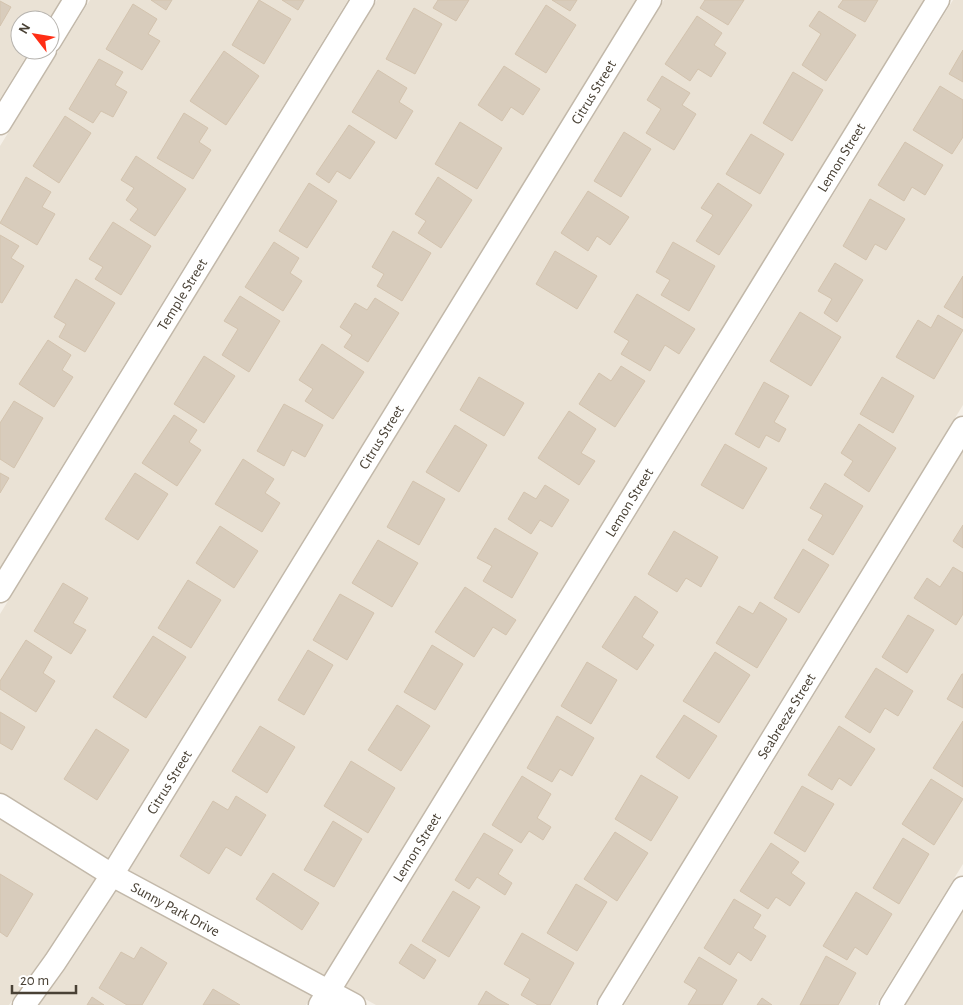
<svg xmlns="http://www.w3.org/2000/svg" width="963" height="1005" font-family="'Alegreya Sans',sans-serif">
<rect width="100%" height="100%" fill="#f5f0e8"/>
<path fill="#eae2d5" d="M0,0H61L49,20H20V50H30L0,99Z
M90,0H348L0,567V146Z
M377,0H636L107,859L0,793V614Z
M664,0H924L324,976L129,871Z
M953,0H963V405L595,1005H376L345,988Z
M963,452V864L876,1005H624Z
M0,818L96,877L45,955L9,1005H0Z
M117,890L313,994L306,1005H39L66,968Z
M963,911V1005H905Z"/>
<path fill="#d8ccbc" stroke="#d3c3ae" d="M151,0H172L166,10Z
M259,0L291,19L264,64L232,45Z
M282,0H304L298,10Z
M438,0H469L456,21L433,8Z
M552,0H577L570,11Z
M705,0H744L728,25L700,8Z
M843,0H878L865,22L838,7Z
M0,1L11,7L0,26Z
M133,4L157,19L148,34L160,41L142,70L106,49Z
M546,5L576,25L546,73L515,54Z
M414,8L442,24L415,74L386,59Z
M819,11L856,35L826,81L802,65L821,34L809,26Z
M697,16L722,33L714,45L726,53L711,77L698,69L690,81L665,64Z
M963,50V82L949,74Z
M224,51L259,76L226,125L190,101Z
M99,59L123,72L115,85L127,92L113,117L101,111L93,123L69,109Z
M504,66L540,89L523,115L511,107L502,121L478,105Z
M378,70L407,88L399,102L413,111L396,139L352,112Z
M793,72L823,90L792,141L763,123Z
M662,76L690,93L682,105L696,114L674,150L646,133L661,109L647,100Z
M940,86L963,100V137L952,154L913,130Z
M184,113L208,128L199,142L211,150L193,179L157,158Z
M65,116L91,133L59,183L33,166Z
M460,122L502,148L477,189L435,164Z
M349,125L375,142L350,179L337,171L329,183L316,174Z
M624,132L651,149L621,197L594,181Z
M751,134L784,154L760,194L726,174Z
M905,142L943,165L925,195L912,187L904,201L878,185Z
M136,156L186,189L155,236L130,220L138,209L126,200L134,188L121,180Z
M26,177L51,192L42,207L55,214L37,245L0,223Z
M438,177L472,200L441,248L418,233L426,221L415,214Z
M309,183L337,201L307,248L279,231Z
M718,183L752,205L719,255L696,241L713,215L701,208Z
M588,191L629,217L610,245L597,236L588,251L561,233Z
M870,199L905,219L886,250L875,244L866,260L843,246Z
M113,222L151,246L121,295L95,279L103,267L89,259Z
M393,231L431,253L402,301L377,286L384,274L372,267Z
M0,235L19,246L11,258L24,266L2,303L0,302Z
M274,242L299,258L290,273L302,281L283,311L245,287Z
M673,242L715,266L689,311L661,295L670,280L656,272Z
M555,251L597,276L577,309L536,284Z
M835,263L863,280L837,322L824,313L832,299L818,291Z
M963,276V318L944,307Z
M76,279L115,303L85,352L59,337L66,324L54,317Z
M637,294L695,329L679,354L665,345L650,371L621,354L629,341L614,332Z
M240,296L280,321L249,372L222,355L238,329L224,321Z
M375,298L399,313L368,362L344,347L352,335L340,327L355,303L367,310Z
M800,312L841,337L811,386L770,361Z
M938,315L963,330L934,379L896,357L918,320L931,328Z
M48,340L71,355L62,370L73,377L54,407L19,384Z
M322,344L364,372L333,419L305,401L313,389L299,380Z
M204,356L235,376L204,423L174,404Z
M621,366L645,381L615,427L579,404L599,373L611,381Z
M479,377L524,403L504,436L460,410Z
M882,377L914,396L893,433L860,414Z
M764,382L789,396L774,422L786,429L779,442L766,435L759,448L735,434Z
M14,401L43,418L14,468L0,459V423Z
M284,404L323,425L305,457L292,450L284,466L257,451Z
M569,411L596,429L581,453L595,461L579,485L538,458Z
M174,415L197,430L189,442L201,450L177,486L142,463Z
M859,424L896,448L869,492L844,475L853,461L841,453Z
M455,425L487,445L459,492L426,472Z
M725,444L767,468L743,509L701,485Z
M243,459L274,479L265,493L280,503L262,532L215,504Z
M0,473L9,478L0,493Z
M135,473L168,494L138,540L105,519Z
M413,481L445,499L419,545L387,527Z
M825,483L863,506L833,555L808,540L823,515L810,508Z
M545,485L569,500L552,527L540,520L531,534L508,519L524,492L536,499Z
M963,525V548L953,541Z
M220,526L258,551L234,588L196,563Z
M495,528L538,553L512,598L483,581L492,566L477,558Z
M674,531L718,557L701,587L686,578L677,592L648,574Z
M378,540L418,563L392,607L352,583Z
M803,549L829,565L799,613L774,598Z
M953,567L963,573V614L956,625L914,598L927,578L940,587Z
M188,580L221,600L191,648L158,628Z
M63,583L88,598L73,623L86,630L71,654L34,631Z
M465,587L516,620L506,635L493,627L474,657L435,632Z
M340,594L374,613L347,660L313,640Z
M635,596L658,612L642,637L654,645L637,670L602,647Z
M760,602L787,619L757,668L716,643L739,606L753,614Z
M908,615L934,630L907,673L882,657Z
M153,636L186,657L146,718L113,697Z
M26,640L52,657L43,673L55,681L36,712L0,689V681Z
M432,645L463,664L435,710L404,692Z
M308,650L333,665L304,715L278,700Z
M715,652L750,675L719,723L683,701Z
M587,662L617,680L591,724L561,706Z
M876,668L913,691L898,716L885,708L870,733L845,717Z
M962,674H963V708L947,699Z
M397,705L430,726L401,771L368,750Z
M0,712L25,727L12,750L0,743Z
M684,715L717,736L689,779L656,757Z
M557,716L594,738L572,776L560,769L552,782L527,768Z
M963,721V787L933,768Z
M260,726L295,747L267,793L232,771Z
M839,726L875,749L851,786L839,778L832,790L808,775Z
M96,729L129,750L97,800L64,779Z
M351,761L395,788L368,833L324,806Z
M641,775L678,797L651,841L615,819Z
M522,776L551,794L537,818L551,827L543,840L529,831L521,843L492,825Z
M931,779L963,799L934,845L902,824Z
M802,786L834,804L805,852L774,833Z
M236,796L266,815L241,856L226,847L209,874L180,856L213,801L228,810Z
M333,821L362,839L334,887L304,870Z
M615,832L648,853L617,901L584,879Z
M484,833L513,850L498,874L512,883L505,895L477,877L469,889L455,880Z
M903,838L929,854L899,904L873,888Z
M771,843L799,862L791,873L805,883L790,906L776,897L768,909L740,891Z
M273,873L319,903L302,930L256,899Z
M0,874L33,894L7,937L0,932Z
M576,884L607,902L577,951L547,933Z
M453,891L480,907L449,957L422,941Z
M856,892L892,914L867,955L855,947L847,960L823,946Z
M734,899L761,915L753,928L766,936L751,961L738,952L730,965L704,948Z
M522,933L574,963L550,1005H538L521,995L530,979L504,964Z
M411,944L436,960L424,979L399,963Z
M141,947L167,963L142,1005H127L99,988L121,952L134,959Z
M826,956L856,973L838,1005H800Z
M699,957L737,980L722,1005H688L697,990L684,982Z
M213,989L240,1005H203Z
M486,991L498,999L509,1005H478Z
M92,997L104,1005H87Z
M762,998L772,1005H757Z"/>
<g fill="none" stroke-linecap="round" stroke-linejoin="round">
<defs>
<g id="minor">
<path d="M50,41L75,0"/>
<path d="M0,123L45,50"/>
<path id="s1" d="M0,591L363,0"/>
<path id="s2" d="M0,805L112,875L354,1005"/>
<path id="s3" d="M24,1005L55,962L112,875L650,0"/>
<path id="s4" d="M320,1005L938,0"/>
<path id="s5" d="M609,1005L963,428"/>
<path d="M891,1005L963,888"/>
</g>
</defs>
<use href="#minor" stroke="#c2b8a9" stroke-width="25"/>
<use href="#minor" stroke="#fff" stroke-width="22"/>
</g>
<g text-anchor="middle" stroke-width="4" stroke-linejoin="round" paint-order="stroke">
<g font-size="15" fill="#494135" stroke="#fff">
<text dy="5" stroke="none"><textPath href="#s3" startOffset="1076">Citrus Street</textPath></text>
<text dy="5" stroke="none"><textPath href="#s4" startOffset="995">Lemon Street</textPath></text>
<text dy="5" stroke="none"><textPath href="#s1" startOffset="348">Temple Street</textPath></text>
<text dy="5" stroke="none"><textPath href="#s3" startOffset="671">Citrus Street</textPath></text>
<text dy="5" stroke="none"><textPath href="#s4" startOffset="590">Lemon Street</textPath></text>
<text dy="5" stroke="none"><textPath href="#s5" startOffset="339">Seabreeze Street</textPath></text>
<text dy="5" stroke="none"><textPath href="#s3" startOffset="266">Citrus Street</textPath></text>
<text dy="5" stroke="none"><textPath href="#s4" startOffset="185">Lemon Street</textPath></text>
<text dy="5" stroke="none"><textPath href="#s2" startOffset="204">Sunny Park Drive</textPath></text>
</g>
</g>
<g transform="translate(35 35) rotate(301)"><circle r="24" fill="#ffffff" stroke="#b6b3ae"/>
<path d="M0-4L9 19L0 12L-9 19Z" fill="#ff2e15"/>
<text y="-8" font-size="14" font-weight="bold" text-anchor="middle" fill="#494135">N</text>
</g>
<path d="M12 985v8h64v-8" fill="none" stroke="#494135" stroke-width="2.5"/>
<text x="20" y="985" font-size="15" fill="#494135" stroke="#ffffff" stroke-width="4" paint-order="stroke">20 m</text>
</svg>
